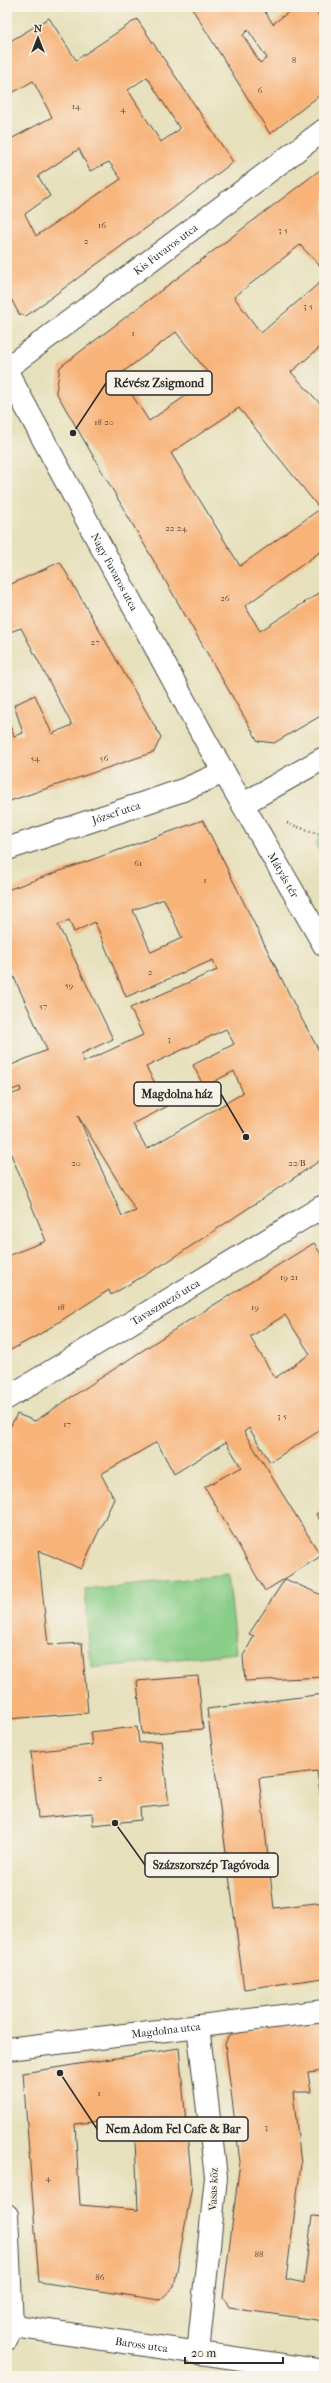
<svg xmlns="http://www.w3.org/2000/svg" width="331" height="2383" font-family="'IM FELL French Canon',serif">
<defs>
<pattern id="park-dots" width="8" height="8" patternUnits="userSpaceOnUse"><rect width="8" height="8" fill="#89ce88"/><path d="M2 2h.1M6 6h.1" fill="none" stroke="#76b176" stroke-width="1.8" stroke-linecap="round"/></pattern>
</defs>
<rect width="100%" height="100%" fill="#f7f3e8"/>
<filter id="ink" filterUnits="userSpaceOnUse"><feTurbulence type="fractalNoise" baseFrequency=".025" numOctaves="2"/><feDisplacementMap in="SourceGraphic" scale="8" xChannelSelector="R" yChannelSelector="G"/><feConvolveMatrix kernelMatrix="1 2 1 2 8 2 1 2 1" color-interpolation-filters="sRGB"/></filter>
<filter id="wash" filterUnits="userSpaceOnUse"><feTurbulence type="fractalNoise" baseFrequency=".012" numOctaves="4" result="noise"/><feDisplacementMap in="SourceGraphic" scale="16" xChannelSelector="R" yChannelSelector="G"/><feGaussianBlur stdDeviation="0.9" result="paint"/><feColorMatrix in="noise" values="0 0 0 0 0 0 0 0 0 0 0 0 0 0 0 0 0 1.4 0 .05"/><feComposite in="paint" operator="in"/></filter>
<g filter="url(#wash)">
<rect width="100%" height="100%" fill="#e7e0bc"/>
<path fill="#89ce88" stroke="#5a7c5a" d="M228,1575L237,1653L91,1668L85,1589Z"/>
<path fill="url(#park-dots)" stroke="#5a7c5a" d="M324,826V861L316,845Z"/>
<g id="blocks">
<path fill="#f8b379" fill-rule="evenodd" d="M191,7H262L273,24L291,10L289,7H313L320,17L324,14V92L270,134ZM248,30L267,58L260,63L243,35Z
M49,18L76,60L137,19L233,162L172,209L26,316L19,314L7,291V141L52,117L33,81L7,96V43ZM147,77L180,129L161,142L128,90ZM79,149L90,171L109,162L121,179L36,236L25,214L50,196L38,176Z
M324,167V270L300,245L234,297L261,333L324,279V344L291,372L324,408V549L245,606L260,631L324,590V714L274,743L258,741L56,392L60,367ZM176,332L212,378L149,421L119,375ZM239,408L320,509L240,566L171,453Z
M60,562L161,737L154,752L7,802V718L14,736L23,733L14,705L35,695L52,734L72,725L21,628L7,633V586Z
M203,820L297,1010L324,1060V1158L167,1262L111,1295L109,1290L40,1334L7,1352V1256L46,1241L11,1154L7,1155V1096L21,1091L20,1087L7,1092V1060L9,1066L47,1050L7,962V890ZM164,899L182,938L151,952L133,910ZM69,920L74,932L95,922L126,997L213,960L217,970L130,1008L143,1035L84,1062L81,1054L113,1039L58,925ZM226,1029L234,1044L193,1065L204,1087L234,1071L243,1093L147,1149L133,1124L168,1106L146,1067ZM78,1116L136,1211L122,1216Z
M314,1243L324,1259V1428L270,1462L249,1428L244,1432L321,1556L265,1591L205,1487L241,1467L226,1442L174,1474L157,1442L101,1474L114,1499L81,1569L38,1550L48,1645L82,1643L88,1713L7,1719V1433L17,1414L35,1421L183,1324ZM285,1315L310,1354L275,1378L250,1337Z
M324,1509V1527L316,1514Z
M285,1579L324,1596V1677L245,1681L243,1656L254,1636L249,1634Z
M198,1676L203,1729L142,1734L137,1681Z
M324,1694V1822L317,1771L259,1778L274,1908L324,1902V1978L244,1989L207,1709Z
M137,1727L139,1743L161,1741L169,1805L140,1808L141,1820L93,1825L92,1813L38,1818L31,1752L92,1745L90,1732Z
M324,2022V2071L308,2073L311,2092H293L301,2164L286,2279L304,2283L312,2216L324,2217V2321L229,2308L223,2297L240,2162L225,2044L228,2037L233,2033Z
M179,2048L192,2186L174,2287L160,2300L39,2282L23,2073ZM134,2117L138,2210L80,2205L75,2124Z"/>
</g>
</g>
<g filter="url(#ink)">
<use href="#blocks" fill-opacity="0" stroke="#474641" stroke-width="1"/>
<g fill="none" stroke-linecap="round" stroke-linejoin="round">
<defs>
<g id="pedestrian">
<path id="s1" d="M7,1398L320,1208"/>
</g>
<g id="minor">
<path id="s2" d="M7,368L324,130"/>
<path id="s3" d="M7,372L207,743L324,945"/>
<path d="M243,804L324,758"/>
<path id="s4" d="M7,849L183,790L224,772"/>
<path d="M324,1206L320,1208L324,1214"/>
<path d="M198,2026L216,2177L198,2353"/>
<path id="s5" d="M7,2049L324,2011"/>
<path d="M7,2215L12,2326L7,2339"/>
</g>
<g id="tertiary">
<path id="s6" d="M7,2325L324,2371"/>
</g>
</defs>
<use href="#pedestrian" stroke="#474641" stroke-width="24"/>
<use href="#minor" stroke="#474641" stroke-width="24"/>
<use href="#tertiary" stroke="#474641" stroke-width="24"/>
<path stroke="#474641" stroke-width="2.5" stroke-dasharray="1 3" stroke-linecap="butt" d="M287,823L324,836"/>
<use href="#pedestrian" stroke="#fff" stroke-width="22"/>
<use href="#minor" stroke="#fff" stroke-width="22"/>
<use href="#tertiary" stroke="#fff" stroke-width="22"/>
</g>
</g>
<g text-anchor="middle" stroke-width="3" stroke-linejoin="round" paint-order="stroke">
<g font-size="9" fill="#5e4d3e">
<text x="294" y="63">8</text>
<text x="260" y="93">6</text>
<text x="76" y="109">14</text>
<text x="123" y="112">4</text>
<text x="102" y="228">16</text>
<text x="283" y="233">3-5</text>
<text x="86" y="244">2</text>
<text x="308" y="309">3-5</text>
<text x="133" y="336">1</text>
<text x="104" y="425">18-20</text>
<text x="176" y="531">22-24</text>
<text x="225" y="601">26</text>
<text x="95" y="645">27</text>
<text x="35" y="761">54</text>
<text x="104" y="761">56</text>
<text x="138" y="866">61</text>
<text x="205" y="883">1</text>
<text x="150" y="975">2</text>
<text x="69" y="988">59</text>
<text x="43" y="1009">57</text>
<text x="169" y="1042">3</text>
<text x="76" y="1166">20</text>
<text x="297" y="1166">22/B</text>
<text x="289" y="1280">19-21</text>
<text x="61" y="1310">18</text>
<text x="255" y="1310">19</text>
<text x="282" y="1419">3-5</text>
<text x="67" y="1427">17</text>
<text x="100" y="1781">2</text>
<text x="99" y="2096">1</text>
<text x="266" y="2130">3</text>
<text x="48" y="2181">4</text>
<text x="259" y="2257">88</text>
<text x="100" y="2280">86</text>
</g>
<g font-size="11" fill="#2b2b2b" stroke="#f7f3e8">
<text dy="4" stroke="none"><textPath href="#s2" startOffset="198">Kis Fuvaros utca</textPath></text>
<text dy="4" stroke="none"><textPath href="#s3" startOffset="227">Nagy Fuvaros utca</textPath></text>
<text dy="4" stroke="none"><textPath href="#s4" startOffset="115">József utca</textPath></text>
<text dy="4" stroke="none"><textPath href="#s3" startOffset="574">Mátyás tér</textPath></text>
<text dy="4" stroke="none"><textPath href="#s1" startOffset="185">Tavaszmező utca</textPath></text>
<text dy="4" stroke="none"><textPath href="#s5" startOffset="160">Magdolna utca</textPath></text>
<text transform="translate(213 2189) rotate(-88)" y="4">Vasas köz</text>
<text dy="4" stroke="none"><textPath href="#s6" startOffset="136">Baross utca</textPath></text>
</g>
</g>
<path fill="none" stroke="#2b2b2b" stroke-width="1.5" d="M73 433L106 383M246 1137L221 1094M115 1823L145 1865M60 2073L97 2129"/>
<g fill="#2b2b2b" stroke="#f7f3e8" stroke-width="1.5">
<circle cx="73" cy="433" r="4"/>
<circle cx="246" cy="1137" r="4"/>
<circle cx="115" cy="1823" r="4"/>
<circle cx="60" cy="2073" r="4"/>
</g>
<g fill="#f7f3e8" stroke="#2b2b2b" stroke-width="1.5">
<rect x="106" y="371" width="106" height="24" rx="4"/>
<rect x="134" y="1082" width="87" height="24" rx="4"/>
<rect x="145" y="1853" width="133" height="24" rx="4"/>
<rect x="97" y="2117" width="151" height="24" rx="4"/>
</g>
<g font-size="12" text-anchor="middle" font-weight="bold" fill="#2b2b2b">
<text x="159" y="387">Révész Zsigmond</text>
<text x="177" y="1098">Magdolna ház</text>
<text x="211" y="1869">Százszorszép Tagóvoda</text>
<text x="173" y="2133">Nem Adom Fel Cafe &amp; Bar</text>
</g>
<rect width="331" height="2383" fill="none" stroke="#f7f3e8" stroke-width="24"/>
<g transform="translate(38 38)" stroke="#f7f3e8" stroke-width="3" paint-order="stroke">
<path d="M0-3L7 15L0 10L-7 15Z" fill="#2b2b2b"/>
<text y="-6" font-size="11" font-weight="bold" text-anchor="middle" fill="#2b2b2b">N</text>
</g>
<path d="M185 2357v6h98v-6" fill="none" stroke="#2b2b2b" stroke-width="2"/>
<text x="191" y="2357" font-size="12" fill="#2b2b2b" stroke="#f7f3e8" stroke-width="3" paint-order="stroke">20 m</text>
</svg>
